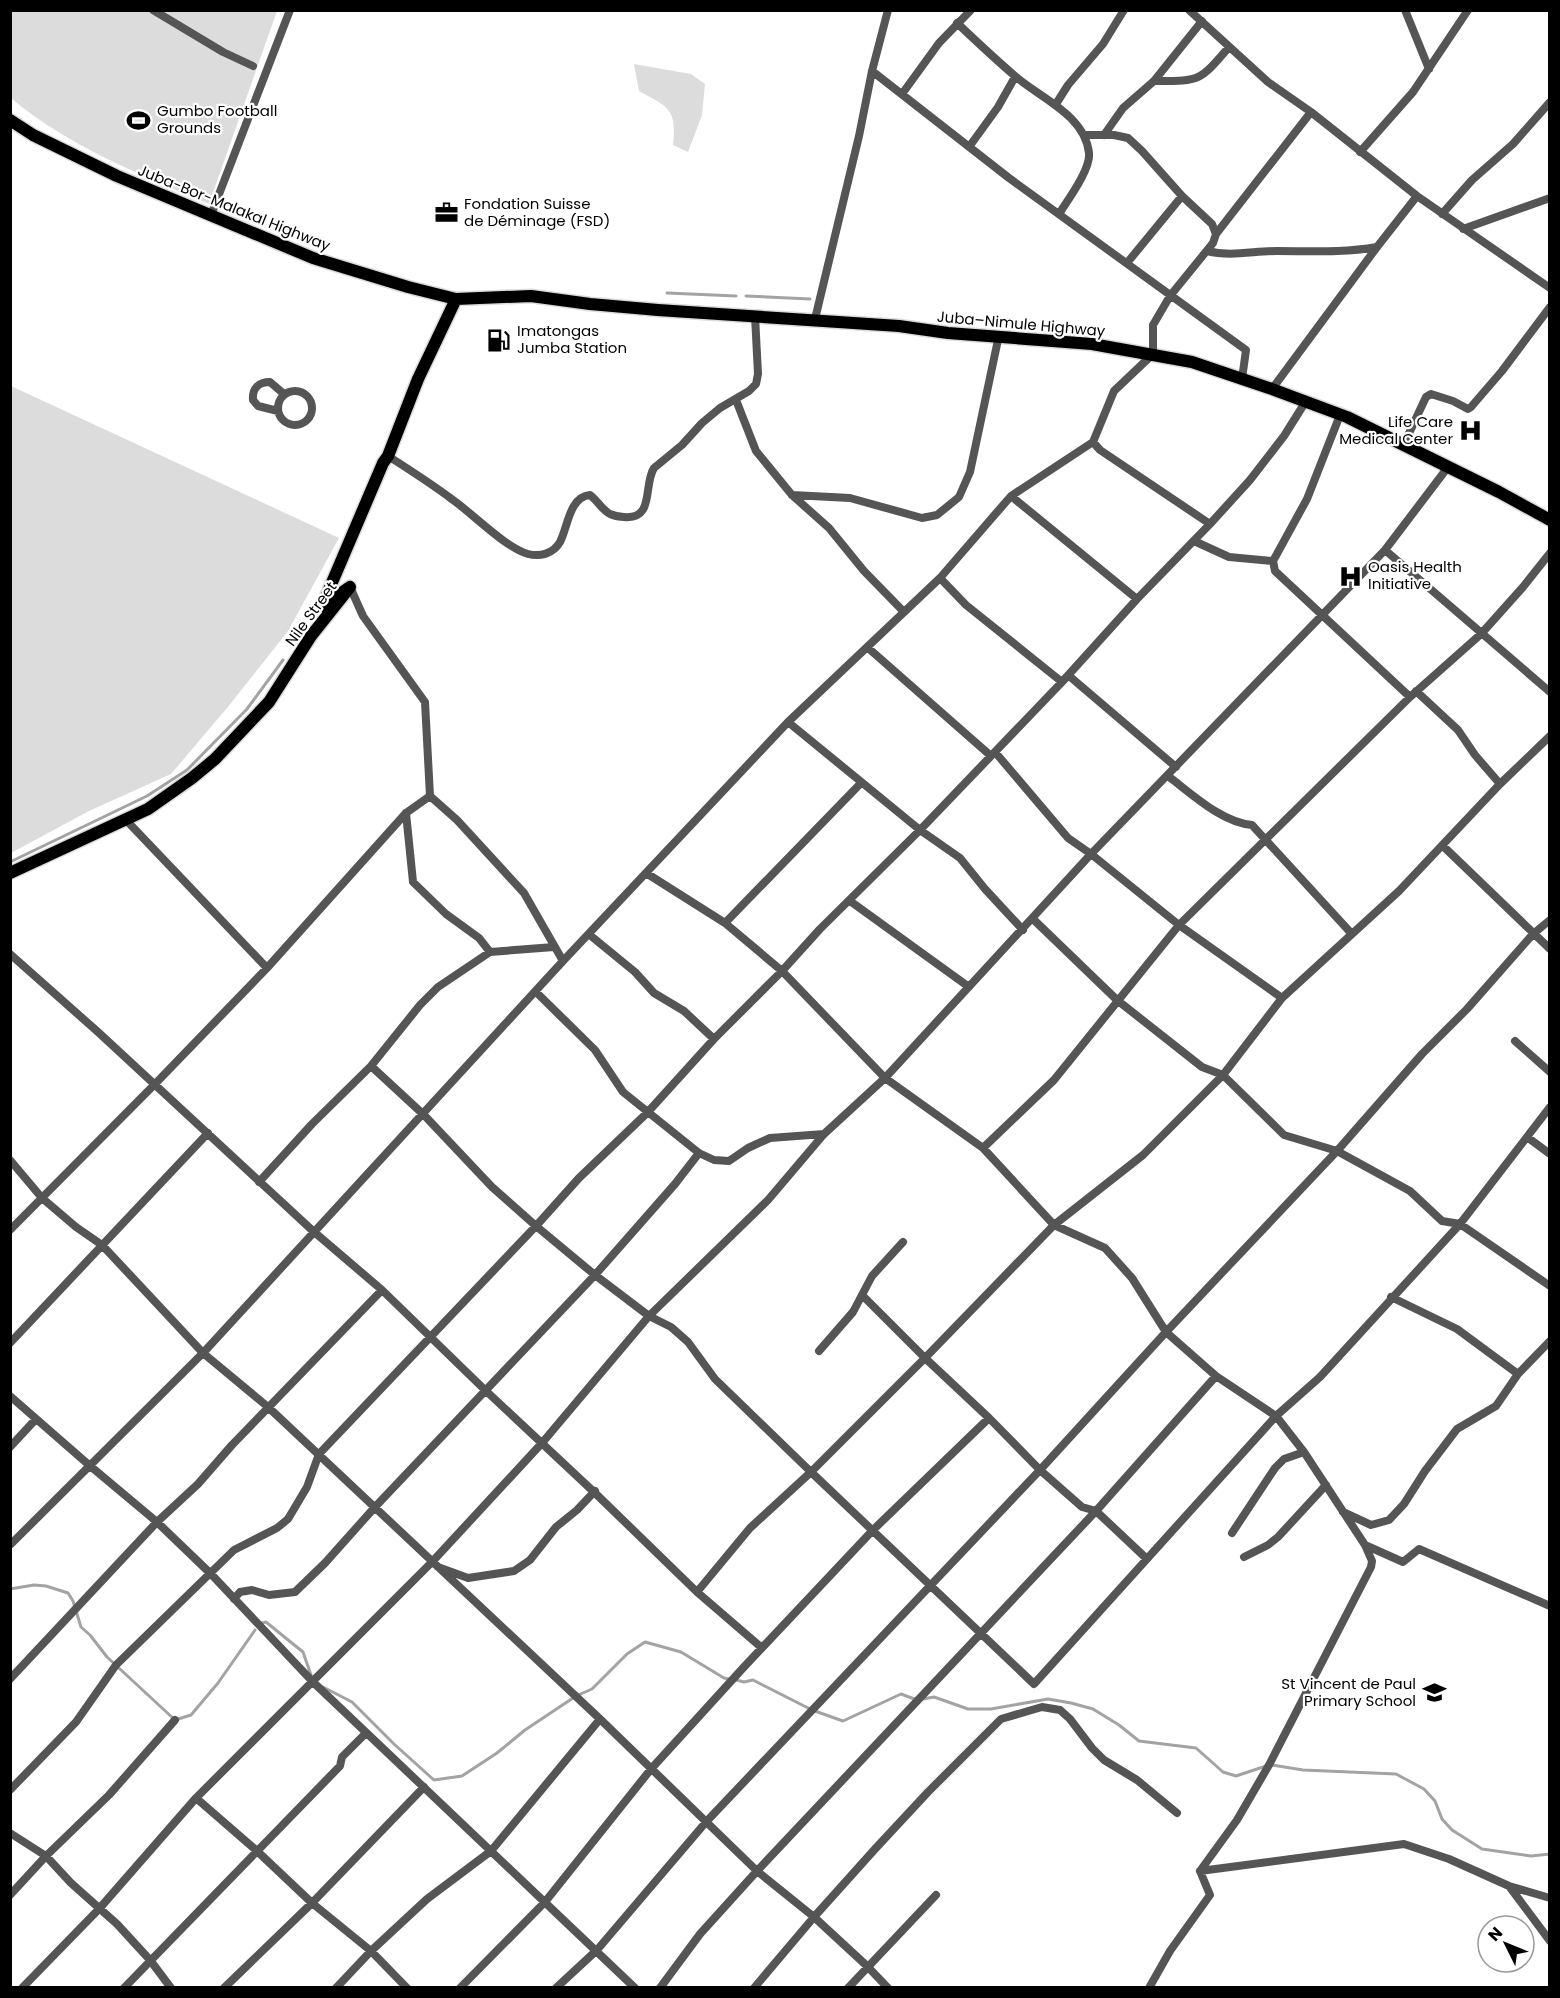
<svg xmlns="http://www.w3.org/2000/svg" width="1560" height="1998" font-family="Poppins,sans-serif">
<rect width="100%" height="100%" fill="#fff"/>
<path fill="#dcdcdc" d="M10,11H277L209,204C140,174 69,147 11,98Z
M634,64L691,74L705,84L702,115L688,152L673,145C677,108 668,107 639,91Z
M11,386L339,538L288,631L227,708L171,774L89,811L11,853Z"/>
<g fill="none" stroke-linecap="round" stroke-linejoin="round">
<path stroke="#a3a3a3" stroke-width="3" d="M667,293L736,296
M746,296L810,299
M10,862L147,796L187,770L247,709L283,660
M10,1589L34,1585L46,1586L68,1593L73,1601L81,1627L90,1635L107,1657L175,1720L191,1715L218,1683L255,1630
M262,1623L266,1622L303,1652L311,1675
M736,1680L744,1682L753,1680L812,1710L843,1721L901,1694L917,1700
M323,1687L352,1702L394,1744L434,1780L462,1776L497,1753L525,1730L576,1696L592,1689L627,1654L645,1642L681,1652L724,1678L729,1679
M923,1699L934,1697L968,1709H991L1048,1699L1071,1703L1093,1709L1119,1725L1139,1741L1196,1748L1223,1772L1236,1776L1266,1766
M1272,1765L1303,1770L1396,1774L1424,1789L1435,1801L1442,1819L1452,1830L1482,1849L1531,1856L1550,1854"/>
<defs>
<path id="primary" d="M10,120L33,135L117,176L313,258L408,287L456,299L531,296L590,304L658,310L899,326L948,333L1092,344L1192,362L1272,389L1347,417L1499,492L1550,520
M10,873L148,809L192,778L215,759L269,702L311,636L350,587L322,606L383,463L388,456L418,379L456,299"/>
</defs>
<use href="#primary" stroke="#dbdbdb" stroke-width="15"/>
<path stroke="#555" stroke-width="8" d="M153,10L223,52L253,66
M1189,10L1268,82L1311,112L1417,196L1550,288
M1405,10L1429,69
M957,23C976,41 995,59 1015,76C1040,98 1085,115 1089,153C1091,169 1067,201 1059,214
M872,71L1009,178L1246,350L1242,379
M1154,81C1200,81 1199,82 1229,47
M902,94L939,43L971,10
M1056,104L1068,85L1103,44L1124,10
M1104,135L1123,108L1154,81L1202,21
M969,147L998,107L1015,77
M1360,152L1413,92L1468,10
M1442,214L1472,180L1513,144L1550,102
M211,215L290,10
M1463,229L1550,198
M1216,234L1311,112
M1207,251C1231,257 1253,251 1277,251C1311,251 1343,253 1377,247
M1127,263L1182,196
M815,319L859,136L872,71L888,10
M1272,389L1377,247L1417,196
M278 408a17 17 0 1 1 34 0a17 17 0 1 1-34 0Z
M736,400L756,451L792,495L829,528L864,571L904,612
M278,411L258,406L253,400C252,388 259,382 270,382L284,394
M1340,415L1307,499L1273,561L1275,571L1410,697
M1093,442L1100,450L1210,524
M1404,444L1426,397L1431,394L1453,401L1468,409L1471,407L1502,371L1550,307
M388,456C410,470 432,484 453,500C473,514 506,548 528,554C540,557 553,554 560,542C568,527 569,497 590,495C597,500 602,510 610,514C615,516 619,517 624,517C655,520 643,485 654,468L682,445L702,423L720,408L749,391L756,384L758,374L755,316
M792,495L850,498L922,518L937,515L959,497L970,472L999,335
M1011,496L1137,599
M1194,541L1229,557L1273,561
M1385,550L1550,692
M940,578L966,605L1062,682
M867,647L991,756
M1068,675L1176,767
M1416,691L1458,730L1475,755L1500,784
M788,722L920,830L960,858L985,889L1023,930
M995,752L1068,838L1091,854L1179,925L1282,998
M1168,776C1192,794 1221,822 1252,825L1351,933
M430,796L457,820L524,893L563,961L788,722L940,578L1011,496L1093,442L1114,391L1153,354V325L1170,296L1213,243L1216,234L1212,224L1182,196L1142,151L1128,138L1114,135H1084
M406,813L413,882L446,914L479,938L490,952
M126,820L267,968
M1443,846L1550,949
M646,873L725,923L782,971L885,1078L983,1148L1054,1225L1143,1155L1223,1075L1282,998L1399,891L1500,784L1550,736
M850,901L969,987
M1033,919L1117,1000L1202,1067L1223,1075L1284,1135L1337,1151L1410,1191L1442,1221L1460,1224L1550,1286
M725,923L861,783
M591,936L635,972L654,993L684,1011L714,1039
M10,954L98,1032L313,1231L382,1290L485,1390L594,1492L697,1592L762,1648
M536,992L595,1050L623,1092L699,1153L714,1160L729,1161L748,1148L770,1138L824,1134
M1515,1041L1550,1072
M371,1066L424,1115L492,1187L536,1226L595,1275L649,1316L671,1327L688,1342L715,1379L811,1472L750,1528L697,1592
M1527,1137L1550,1154
M983,1148L1054,1080L1179,925L1410,697L1481,634L1523,587L1550,553
M10,1160L42,1198L76,1227L102,1245L203,1353L268,1407L600,1719L757,1871L814,1917L867,1966L888,1988
M259,1182L312,1124L371,1066L420,1005L438,987L490,952L554,947
M10,1230L155,1084L267,968L406,813L430,796L425,702L363,616L350,587
M863,1296L925,1358L989,1418L1040,1470L1082,1507L1096,1511L1147,1559
M1391,1297L1457,1329L1518,1374
M10,1343L208,1133
M819,1351L853,1312L872,1276L903,1242
M10,1396L89,1465L157,1522L211,1574L313,1682L635,1988
M10,1447L36,1419
M1343,1512L1371,1525L1389,1520L1404,1504L1425,1471L1457,1429L1496,1406L1518,1374L1550,1341
M1232,1533L1275,1468L1284,1459L1304,1452
M10,1545L203,1353L563,961
M1365,1545L1403,1562L1419,1549L1550,1606
M1244,1557L1268,1545L1278,1537L1326,1485
M438,1567L468,1578L514,1571L530,1560L556,1527L577,1510L595,1491
M234,1599L240,1592L252,1590L269,1595L295,1592L325,1563L375,1507L595,1275L675,1184L699,1153
M10,1679L157,1522L198,1484L232,1445L382,1290
M10,1790L76,1722L116,1665L234,1550L277,1528L288,1519L307,1487L319,1454L536,1226L579,1178L647,1113L714,1039L782,971L820,929L920,830L1062,682L1137,599L1210,524L1250,480L1284,436L1306,401
M10,1833L46,1856L71,1883L117,1924L150,1960L171,1988
M1200,1871L1237,1820L1269,1765L1371,1567L1372,1561L1365,1545L1304,1452L1276,1416L1216,1376L1166,1332L1132,1278L1105,1248L1054,1225L925,1358L811,1472L1034,1684L1276,1416L1320,1377L1460,1224L1550,1107
M1200,1871L1404,1844L1449,1859L1509,1886L1550,1898
M1509,1886L1550,1941
M10,1895L46,1856L109,1795L175,1720
M22,1988L99,1909L196,1798
M124,1988L340,1766L342,1757L366,1733
M224,1988L312,1903L424,1787
M336,1988L371,1951L427,1899L491,1851L600,1719
M407,1988L371,1951L312,1903L257,1851L196,1798L432,1562L542,1443L649,1316L768,1200L824,1134L885,1078L1091,854L1385,550L1448,467
M460,1988L545,1902L651,1769L743,1668L873,1530L989,1418
M556,1988L597,1950L706,1822L1040,1470L1166,1332L1337,1151L1422,1054L1467,1009L1533,934L1550,920
M660,1988L700,1934L757,1871L1096,1511L1216,1376
M754,1988L814,1917L875,1849L928,1792L1001,1719L1042,1707L1060,1710L1070,1719L1092,1748L1104,1760L1137,1780L1177,1813
M848,1988L936,1895
M1149,1988L1170,1951L1210,1895L1200,1871"/>
<use href="#primary" stroke="#000" stroke-width="12"/>
</g>
<defs>
<symbol id="stadium-bare" viewBox="-9 -9 18 18"><path d="M0-5a6.5 5 0 1 0 0 10a6.5 5 0 1 0 0-10ZM-3.5-1.8h7v3.6h-7Z" fill="#000" stroke="#fff" stroke-width="2.5" paint-order="stroke"/></symbol>
<symbol id="office-bare" viewBox="-9 -9 18 18"><path d="M-6-3h4V-5.5h4V-3h4V5H-6ZM-1-4.5V-3h2v-1.5ZM-6 0V1H6V0Z" fill="#000" stroke="#fff" stroke-width="2.5" paint-order="stroke"/></symbol>
<symbol id="fuel-bare" viewBox="-9 -9 18 18"><path d="M-5.5-6h7V0h2V4h1.3V-2.5L3-4.5l.8-.8L6-3V5H2.5V1h-1V6h-7ZM-4.2-4.7v3.2H.2V-4.7Z" fill="#000" stroke="#fff" stroke-width="2.5" paint-order="stroke"/></symbol>
<symbol id="hospital-bare" viewBox="-9 -9 18 18"><path d="M-5-5h3v3.5h4V-5h3V5h-3V1.5h-4V5h-3Z" fill="#000" stroke="#fff" stroke-width="2.5" paint-order="stroke"/></symbol>
<symbol id="school-bare" viewBox="-9 -9 18 18"><path d="M0-5L7-2L0 1L-7-2ZM-4 1L0 2.5L4 1V4Q0 6-4 4Z" fill="#000" stroke="#fff" stroke-width="2.5" paint-order="stroke"/></symbol>
</defs>
<g fill-rule="evenodd">
<use href="#stadium-bare" x="122" y="104" width="33" height="33"/>
<use href="#office-bare" x="430" y="196" width="33" height="33"/>
<use href="#fuel-bare" x="482" y="324" width="33" height="33"/>
<use href="#hospital-bare" x="1454" y="414" width="33" height="33"/>
<use href="#hospital-bare" x="1334" y="560" width="33" height="33"/>
<use href="#school-bare" x="1418" y="1676" width="33" height="33"/>
</g>
<g text-anchor="middle" stroke-width="4.5" stroke-linejoin="round" paint-order="stroke">
<g font-size="15" fill="#000" stroke="#fff" text-anchor="start">
<text x="157" y="116">Gumbo Football<tspan x="157" dy="17">Grounds</tspan></text>
<text x="464" y="209">Fondation Suisse<tspan x="464" dy="17">de Déminage (FSD)</tspan></text>
<text x="517" y="336">Imatongas<tspan x="517" dy="17">Jumba Station</tspan></text>
<text x="1453" y="427" text-anchor="end">Life Care<tspan x="1453" dy="17">Medical Center</tspan></text>
<text x="1368" y="572">Oasis Health<tspan x="1368" dy="17">Initiative</tspan></text>
<text x="1416" y="1689" text-anchor="end">St Vincent de Paul<tspan x="1416" dy="17">Primary School</tspan></text>
</g>
<g font-size="15" fill="#000" stroke="#fff">
<text transform="translate(234 208) rotate(22)" y="5">Juba-Bor-Malakal Highway</text>
<text transform="translate(1021 324) rotate(5)" y="5">Juba–Nimule Highway</text>
<text transform="translate(311 614) rotate(-54)" y="5">Nile Street</text>
</g>
</g>
<rect width="1560" height="1998" fill="none" stroke="#000000" stroke-width="24"/>
<g transform="translate(1506 1944) rotate(313)"><circle r="28" fill="#ffffff" stroke="#999999" stroke-width="1.5"/>
<path d="M0-4.5L10 22L0 15L-10 22Z" fill="#000000"/>
<text y="-9" font-size="16" font-weight="bold" text-anchor="middle" fill="#000000">N</text>
</g>
</svg>
